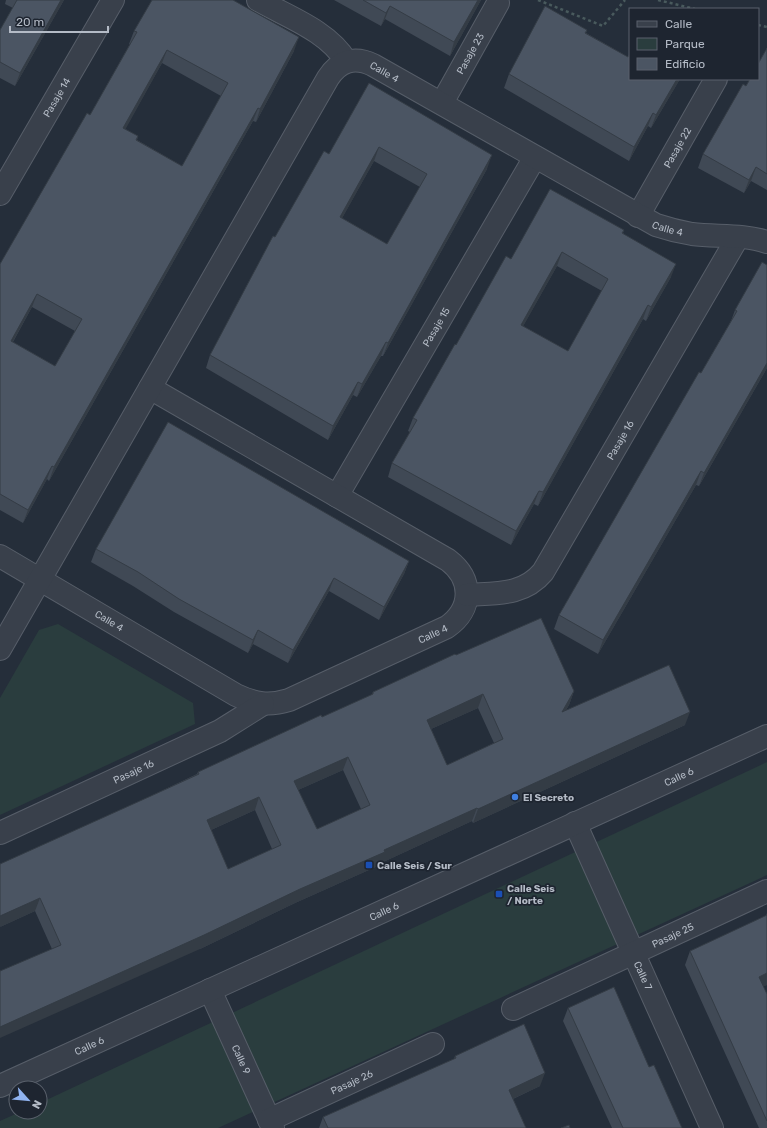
<svg xmlns="http://www.w3.org/2000/svg" width="767" height="1128" font-family="Rubik,sans-serif">
<rect width="100%" height="100%" fill="#252e3a"/>
<path fill="#2a3d3e" d="M58,624L193,703L195,724L0,815V698L39,630Z
M767,762V875L218,1128H0V1121L20,1112H40V1103Z"/>
<g fill="none" stroke-linecap="round" stroke-linejoin="round">
<defs>
<g id="minor">
<path d="M258,0C288,17 328,31 346,61"/>
<path id="s1" d="M442,103L498,3"/>
<path id="s2" d="M0,194L113,0"/>
<path id="s3" d="M638,216L716,79"/>
<path id="s4" d="M337,496L535,157"/>
<path id="s5" d="M0,556L236,695C255,704 269,706 289,700L447,627C473,609 473,579 448,560L150,388"/>
<path id="s6" d="M467,595C495,593 523,596 543,572L738,237"/>
<path id="s7" d="M0,649L328,78C339,61 354,56 373,65L656,225C668,229 680,232 692,234C717,237 743,234 767,242"/>
<path id="s8" d="M575,823L712,1128"/>
<path id="s9" d="M0,833L220,731L263,704"/>
<path id="s10" d="M210,990L273,1128"/>
<path id="s11" d="M513,1009L767,891"/>
<path id="s12" d="M0,1086L767,736"/>
<path id="s13" d="M269,1120L433,1044"/>
</g>
</defs>
<use href="#minor" stroke="#575e69" stroke-width="24"/>
<path stroke="#495a5d" stroke-width="2.5" stroke-dasharray="3 3" stroke-linecap="butt" d="M538,0L603,26L625,0
M658,0L695,9
M758,25L767,27"/>
<use href="#minor" stroke="#39404b" stroke-width="22"/>
</g>
<path fill="#404955" fill-rule="evenodd" d="M6,0H64L15,86L0,78V30L13,8L5,4Z
M334,0H481L450,56L385,19L381,26Z
M587,30L586,33L628,57L680,79L651,128L648,126L629,161L504,88L509,74Z
M134,31L294,51L256,122L253,121L49,481L47,479L23,523L0,510V264L90,115L130,44H129ZM162,63L221,96L182,166L137,140L138,136L125,129ZM32,307L75,331L55,366L13,342Z
M767,48V190L751,181L744,193L698,168L703,154L746,86Z
M369,83L487,169L383,356H381L357,397L353,395L328,440L206,368L210,355L275,237L329,154ZM374,161L420,187L387,244L342,218Z
M624,230L623,233L671,277L646,321L643,319L538,506L534,504L511,545L388,477L392,463L410,432L408,431L413,418L456,345L511,259ZM557,266L602,291L568,351L523,326Z
M767,265V368L699,486L696,485L598,654L554,629L559,615L701,373L731,321L735,310Z
M96,549L409,561L404,574L379,620L329,591L288,663L253,644L248,653L174,612L133,586L91,562Z
M456,655L574,691L569,705L566,710L685,725L473,823L472,821L381,863L380,865L295,903L200,949H52L35,911L0,927L153,795L197,774L198,772L372,695L373,692ZM478,708L494,743L447,765L431,729ZM343,770L361,809L317,829L298,790ZM255,810L272,849L228,869L211,830Z
M767,913V985L763,986L767,994V1128H759L685,965L690,951L766,916Z
M568,1008L649,1067L682,1128H612L563,1021Z
M455,1056L540,1086L513,1099L526,1128H319L323,1117L454,1059Z"/>
<path fill="#343c45" d="M61,0H64L15,86L20,73Z
M478,0H481L450,56L454,42Z
M390,6L385,19L381,26L386,13Z
M299,37L294,51L256,122L260,109Z
M167,50L162,63L119,141L123,128Z
M677,79H680L651,128L656,115Z
M258,108L253,121L49,481L54,467Z
M653,113L648,126L629,161L634,147Z
M379,147L374,161L335,231L340,217Z
M492,155L487,169L383,356L388,343Z
M756,167L751,181L744,193L749,180Z
M562,252L557,266L516,339L521,325Z
M676,264L671,277L646,321L651,307Z
M37,294L32,307L6,354L11,341Z
M648,305L643,319L538,506L543,492Z
M386,342L381,356L357,397L362,384Z
M767,363V368L699,486L704,473Z
M358,382L353,395L328,440L333,426Z
M52,466L47,479L23,523L28,510Z
M701,471L696,485L598,654L603,640Z
M539,491L534,504L511,545L516,531Z
M409,561L404,574L379,620L384,607Z
M334,578L329,591L288,663L293,650Z
M258,630L253,644L248,653L253,640Z
M574,691L569,705L557,725L562,712Z
M483,694L478,708L422,733L427,720Z
M690,712L685,725L473,823L478,809Z
M348,757L343,770L289,794L294,781Z
M259,797L255,810L202,834L207,820Z
M477,808L472,821L381,863L380,865L295,903L200,949L0,1038V1027L384,850Z
M40,898L35,911L0,927V916Z
M767,973V985L754,990L759,977Z
M545,1073L540,1086L504,1103L509,1090Z"/>
<path fill="#4b5563" stroke="#343c45" fill-rule="evenodd" d="M17,0H61L20,73L0,62V30Z
M152,0H233L299,37L260,109L258,108L54,467L52,466L28,510L0,494V264L87,113L90,115L137,32L134,31ZM167,50L228,83L182,166L136,140L138,136L123,128ZM37,294L82,319L55,366L11,341Z
M363,0H478L454,42L390,6L386,13Z
M545,6L587,30L585,33L628,57L630,54V79H677L656,115L653,113L634,147L509,74Z
M767,48V174L756,167L749,180L703,154L743,84L746,86L750,79H758V64Z
M369,83L492,155L388,343L386,342L362,384L358,382L333,426L210,355L273,236L275,237L324,151L329,154ZM379,147L427,174L387,244L340,217Z
M550,189L624,230L622,233L676,264L651,307L648,305L543,492L539,491L516,531L392,463L417,420L413,418L455,344L456,345L506,256L511,259ZM562,252L608,279L568,351L521,325Z
M762,262L767,265V363L704,473L701,471L603,640L559,615L699,372L701,373L737,311L735,310Z
M168,422L409,561L384,607L334,578L293,650L258,630L253,640L179,599L138,572L96,549Z
M541,618L574,691L562,712L669,665L690,712L478,809L477,808L384,850L385,852L300,889L204,935L0,1027V971L61,945L40,898L0,916V864L153,795L199,774L198,772L321,715L322,717L373,694V692L455,654L456,655ZM483,694L503,739L447,765L427,720ZM348,757L370,805L317,829L294,781ZM259,797L281,845L228,869L207,820Z
M767,915V973L759,977L767,994V1121L690,951Z
M614,987L649,1067L654,1065L682,1128H623L568,1008Z
M524,1024L545,1073L509,1090L526,1128H328L323,1117L456,1058L455,1056Z
M569,1125L570,1128H561Z"/>
<circle fill="#3f7fe0" stroke="#1e2530" stroke-width="1.5" cx="515" cy="797" r="4"/>
<g fill="#1a4fb4" stroke="#1e2530" stroke-width="1.5">
<rect x="365" y="861" width="8" height="8" rx="2"/>
<rect x="495" y="890" width="8" height="8" rx="2"/>
</g>
<g text-anchor="middle" stroke-width="3.5" stroke-linejoin="round" paint-order="stroke">
<g font-size="10" fill="#b4bbc6" stroke="#1e2530">
<text dy="4" stroke="none"><textPath href="#s1" startOffset="57">Pasaje 23</textPath></text>
<text dy="4" stroke="none"><textPath href="#s7" startOffset="724">Calle 4</textPath></text>
<text dy="4" stroke="none"><textPath href="#s2" startOffset="112">Pasaje 14</textPath></text>
<text dy="4" stroke="none"><textPath href="#s3" startOffset="79">Pasaje 22</textPath></text>
<text dy="4" stroke="none"><textPath href="#s7" startOffset="1048">Calle 4</textPath></text>
<text dy="4" stroke="none"><textPath href="#s4" startOffset="196">Pasaje 15</textPath></text>
<text dy="4" stroke="none"><textPath href="#s6" startOffset="235">Pasaje 16</textPath></text>
<text dy="4" stroke="none"><textPath href="#s5" startOffset="127">Calle 4</textPath></text>
<text dy="4" stroke="none"><textPath href="#s5" startOffset="487">Calle 4</textPath></text>
<text dy="4" stroke="none"><textPath href="#s9" startOffset="147">Pasaje 16</textPath></text>
<text dy="4" stroke="none"><textPath href="#s12" startOffset="746">Calle 6</textPath></text>
<text dy="4" stroke="none"><textPath href="#s12" startOffset="422">Calle 6</textPath></text>
<text dy="4" stroke="none"><textPath href="#s11" startOffset="176">Pasaje 25</textPath></text>
<text dy="4" stroke="none"><textPath href="#s8" startOffset="167">Calle 7</textPath></text>
<text dy="4" stroke="none"><textPath href="#s12" startOffset="98">Calle 6</textPath></text>
<text dy="4" stroke="none"><textPath href="#s10" startOffset="76">Calle 9</textPath></text>
<text dy="4" stroke="none"><textPath href="#s13" startOffset="91">Pasaje 26</textPath></text>
</g>
<g font-size="10" font-weight="bold" fill="#b4bbc6" stroke="#1e2530" text-anchor="start">
<text x="523" y="801">El Secreto</text>
<text x="377" y="869">Calle Seis / Sur</text>
<text x="507" y="892">Calle Seis<tspan x="507" dy="12">/ Norte</tspan></text>
</g>
</g>
<rect x="629" y="8" width="130" height="72" fill="#1e2530" stroke="#5a616c"/>
<rect x="637" y="21" width="20" height="6" fill="#39404b" stroke="#5a616c"/>
<text x="665" y="28" font-size="12" fill="#b4bbc6">Calle</text>
<rect x="637" y="38" width="20" height="12" fill="#2a3d3e" stroke="#5a616c"/>
<text x="665" y="48" font-size="12" fill="#b4bbc6">Parque</text>
<rect x="637" y="58" width="20" height="12" fill="#4b5563" stroke="#5a616c"/>
<text x="665" y="68" font-size="12" fill="#b4bbc6">Edificio</text>
<g transform="translate(28 1100) rotate(117)"><circle r="19" fill="#1e2530" stroke="#5a616c"/>
<path d="M0-3L7 15L0 10L-7 15Z" fill="#90b3ef"/>
<text y="-6" font-size="11" font-weight="bold" text-anchor="middle" fill="#b4bbc6">N</text>
</g>
<path d="M10 26v6h98v-6" fill="none" stroke="#b4bbc6" stroke-width="2"/>
<text x="16" y="26" font-size="12" fill="#b4bbc6" stroke="#1e2530" stroke-width="3" paint-order="stroke">20 m</text>
</svg>
